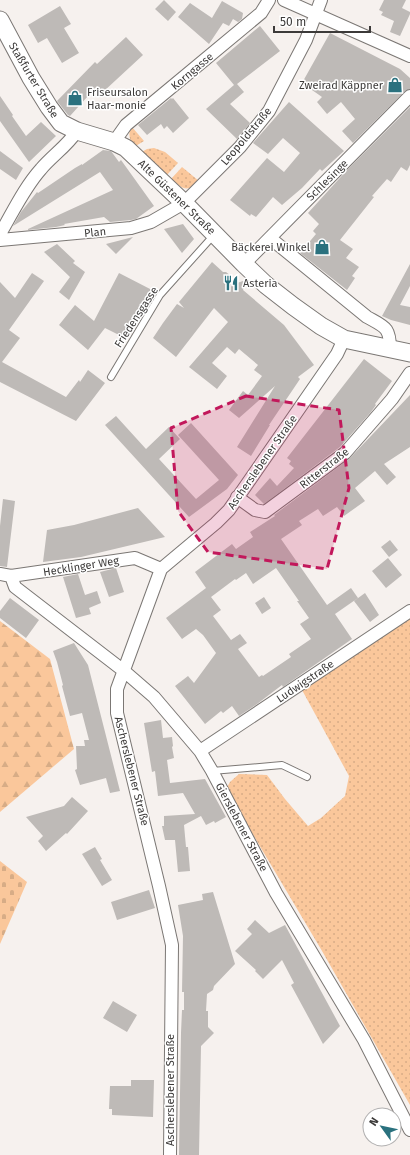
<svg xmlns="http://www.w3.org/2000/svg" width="410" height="1155" font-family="'Fira Sans',sans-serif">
<defs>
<pattern id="grass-dots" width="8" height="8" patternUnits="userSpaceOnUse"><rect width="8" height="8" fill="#fac79b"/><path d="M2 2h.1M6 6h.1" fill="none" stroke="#d7ac86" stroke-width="1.8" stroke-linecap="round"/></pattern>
<pattern id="forest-firs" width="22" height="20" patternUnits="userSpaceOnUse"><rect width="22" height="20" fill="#fac79b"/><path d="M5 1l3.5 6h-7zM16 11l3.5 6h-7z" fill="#d7ac86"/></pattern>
<pattern id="cemetery-stones" width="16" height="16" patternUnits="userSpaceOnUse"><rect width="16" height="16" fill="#fac79b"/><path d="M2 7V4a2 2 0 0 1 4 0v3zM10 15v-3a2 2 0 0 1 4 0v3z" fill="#d7ac86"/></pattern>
</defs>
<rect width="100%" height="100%" fill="#f6f1ee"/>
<path fill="url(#grass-dots)" d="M132,127L144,141L134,147C130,140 127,134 132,127Z
M154,148L165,152L178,163L167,175L140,153L147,149Z
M182,167L199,181C187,193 183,189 171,179Z
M410,618V1105L322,951L226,789L230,782L239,774L267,775L285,799L308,826L321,818L345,796L349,776L302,690Z"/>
<path fill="url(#forest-firs)" d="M0,621L50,659L74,749L0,812Z"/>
<path fill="url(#cemetery-stones)" d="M0,861L27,882L0,944Z"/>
<path fill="#bebab7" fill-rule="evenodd" d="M164,0L176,12L168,21L155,9Z
M384,0H406L402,8L410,12V14L400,36L390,32L394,21L381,15L383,12L379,10Z
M222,1L243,13L242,19L238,22L233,19L229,26L223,23L209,44L178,17L190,3L212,18Z
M60,6L71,24L64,28L79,53L62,63L47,38L38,43L28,25Z
M260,26L280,51L237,84L244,92L230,104L250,123L237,139L206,109L234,85L216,63Z
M330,33L400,69L410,78V89L405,91L353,143L342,131L355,119L341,102L327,114L317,102L322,97L302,83Z
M126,37L143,55L103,92L97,86L70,116L68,115L57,101L95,62L97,64Z
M0,96L13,115L12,116L26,136L41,122L56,136L29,162L0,121Z
M171,98L172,99L173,98L189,118L173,133L167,126L164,129L161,124L147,135L138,125Z
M289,102L344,151L322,171L320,169L302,188L282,205L273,197L256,217L251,214L250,216L230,200L267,158L284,172L300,153L283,138L268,154L253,143Z
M410,107V165L407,171L401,167L391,182L387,179L372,196L374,197L340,240L353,249L346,258L359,267L352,276L355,278L347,290L300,253L316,234L313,231L319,224L308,213L348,169Z
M103,150L111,151L119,162L121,160L154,206L136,219L131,220L110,222L104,217L64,224L65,225L56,227L28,230V229L113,190L100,172L13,226L21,212L37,192L38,193L75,168L82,164V165Z
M0,151L23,168L16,180L0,169Z
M183,224L194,239L182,253L164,229Z
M133,237L116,254L106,244Z
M57,244L75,261L73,263L85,272L69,300L59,292L70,277L44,252Z
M212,262L223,272H226L231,276V285L246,280L243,290L284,325L314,365L298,377L300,379L269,425H270L251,456L237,447L275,386L239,418L229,410L243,391L248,395L262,376L254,370L258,365L239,349L235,354L227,347L212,363L227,376L217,389L189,367L228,322L214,308L176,357L153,338L163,323L177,304L184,308L179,302Z
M410,264V286L400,305L410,307V325L391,320L382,316Z
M32,273L44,281L9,330L20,338L2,362L66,397L79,380L80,382L88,370L105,383L76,421L0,382V282L15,298Z
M119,273L152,290L129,335L127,334L125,338L105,328L88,350L59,325L75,305L94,321Z
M364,359L392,381L375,404L376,405L371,412L340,447L264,504L255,495L270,478L277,486L294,468L289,464L291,461L287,458Z
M410,395V447L384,464L396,477L387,485L375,471L355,488L365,501L344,516L337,507L323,516L318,509L299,521L302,525L281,539L327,605L351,588L358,598L335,614L352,639L283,687L282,685L257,704L239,716L232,706L223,713L221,711L205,724L175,686L188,676L194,683L216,653L203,635L196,629L182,639L166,618L206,588L195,572L232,544L236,549L253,537L250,532L275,516L274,515L349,459ZM276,568L299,601H297L309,618L300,624L311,639L289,654L291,657L263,676L262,675L259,677L238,649L247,643L240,634L231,640L213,616L221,610L211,597L235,579L236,580L246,573L253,584Z
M116,416L146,449L169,427L180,439L159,459L196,499L219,480L178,435L191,423L238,475L227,489L189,517L105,425Z
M3,499L15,501L7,567L0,566V526Z
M138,508L165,537L81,557L43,562L47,530L74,525Z
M390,540L398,550L389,557L381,547Z
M388,558L402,575L386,588L372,571Z
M116,568L124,592L109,597L100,572Z
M78,574L85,595L97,591L101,603L89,608L91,614L76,618L63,577Z
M365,593L379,615L370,622L354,601Z
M264,597L271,608L262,614L255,603Z
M10,598L39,620L26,638L0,618V611Z
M74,643L88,665L120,791L110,793L106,778L80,785L75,770L77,769L76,746H85L84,740H89L82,713L70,716L62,686L63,685L57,662L53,651Z
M161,720L163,738L172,737L173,746L172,747L174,758L167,760L170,783L205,779L226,817L215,823L214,821L206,825L201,816L184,825L186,847H188L190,871L178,872L175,840H165L162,826H164V816L195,814L183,793L158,796L155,771L152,772L144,723Z
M72,797L88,811L67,834L66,833L46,851L38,841L43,836L26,817L64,806Z
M95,847L102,859L100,860L112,880L102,886L82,854Z
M149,890L155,908L117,920L111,902Z
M213,892L235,964L214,986L213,990L207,994L206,1011H208V1027L214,1033L201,1046L199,1155H179L181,1033L182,1010H184V992H182L183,936L178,905L203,900L202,894Z
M255,920L269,933L285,925L340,1026L323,1044L291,985L294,983L282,960L263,979L255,971L256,970L235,951L252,934L247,929Z
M113,1001L137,1015L127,1032L103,1018Z
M131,1080H154L153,1117L112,1115V1109H109L110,1086H131Z"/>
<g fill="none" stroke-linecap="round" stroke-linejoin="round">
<defs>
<path id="service" d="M111,377L160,295L213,236
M212,771L282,765L307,777"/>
<path id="minor" d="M284,0L410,56
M114,142L126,125L261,13L269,0
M0,234C13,212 24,188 41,169C52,156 67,146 77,131
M270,238L367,317C385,327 390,327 390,349
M0,240L131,228L151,222L184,203L240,147L269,111L306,40L321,0
M244,264L410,96
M237,497L255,510L265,512L345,453L392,399L410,373
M0,574L11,576L135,558L161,569
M11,576L15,587L124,671L154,697L200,751L212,771L276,893L364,1040L410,1130
M200,751L410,611
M170,1155L172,945L159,886L117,713V689L161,569L216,523L229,510L337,354L344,339"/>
<path id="secondary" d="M0,20L31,78L49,107L61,123L77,131L114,142L126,148L184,203L244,264L266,285L293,306L321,326L344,339L410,353"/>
</defs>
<use href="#service" stroke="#7b7774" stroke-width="8"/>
<use href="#minor" stroke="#7b7774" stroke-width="14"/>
<use href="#secondary" stroke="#7b7774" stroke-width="19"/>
<use href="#service" stroke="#fff" stroke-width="6"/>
<use href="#minor" stroke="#fff" stroke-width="12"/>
<use href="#secondary" stroke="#fff" stroke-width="17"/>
</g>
<path fill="#c2185b" fill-opacity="0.2" stroke="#c2185b" stroke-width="3" stroke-dasharray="8 5" stroke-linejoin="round" d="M246,396L339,410L349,488L327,569L208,552L178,511L171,428Z"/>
<defs>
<symbol id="shop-bare" viewBox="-9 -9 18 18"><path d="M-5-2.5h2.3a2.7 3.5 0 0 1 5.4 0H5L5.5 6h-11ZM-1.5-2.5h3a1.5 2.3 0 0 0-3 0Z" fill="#2a717e" stroke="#fff" stroke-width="2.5" paint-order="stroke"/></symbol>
<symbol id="restaurant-bare" viewBox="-9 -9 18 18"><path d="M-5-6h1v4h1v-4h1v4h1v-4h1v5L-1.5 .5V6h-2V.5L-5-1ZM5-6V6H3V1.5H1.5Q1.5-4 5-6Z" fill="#2a717e" stroke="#fff" stroke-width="2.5" paint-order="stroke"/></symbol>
</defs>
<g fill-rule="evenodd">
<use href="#shop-bare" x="384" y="74" width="22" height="22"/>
<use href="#shop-bare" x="64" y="87" width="22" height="22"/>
<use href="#shop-bare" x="311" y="236" width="22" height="22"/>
<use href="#restaurant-bare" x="220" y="272" width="22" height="22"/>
</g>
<g text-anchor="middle" stroke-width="3" stroke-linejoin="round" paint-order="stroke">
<g font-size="11" fill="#3c3a39" stroke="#fff">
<text transform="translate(192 71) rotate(-40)" y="4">Korngasse</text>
<text transform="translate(34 80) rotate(59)" y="4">Staßfurter Straße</text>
<text transform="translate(246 136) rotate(-50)" y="4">Leopoldstraße</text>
<text transform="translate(327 180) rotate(-45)" y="4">Schlesinge</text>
<text transform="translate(177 197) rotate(44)" y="4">Alte Güstener Straße</text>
<text transform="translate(95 232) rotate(-6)" y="4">Plan</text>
<text transform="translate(136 317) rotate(-57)" y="4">Friedensgasse</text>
<text transform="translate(262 462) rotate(-55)" y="4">Ascherslebener Straße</text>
<text transform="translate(324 468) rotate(-38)" y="4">Ritterstraße</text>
<text transform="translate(81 566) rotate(-9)" y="4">Hecklinger Weg</text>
<text transform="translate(305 681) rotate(-34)" y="4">Ludwigstraße</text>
<text transform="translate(132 771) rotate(76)" y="4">Ascherslebener Straße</text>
<text transform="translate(242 827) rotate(62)" y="4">Gierslebener Straße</text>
<text transform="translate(170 1090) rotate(-90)" y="4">Ascherslebener Straße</text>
</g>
<g font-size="11" fill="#3c3a39" stroke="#fff" text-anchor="end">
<text x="383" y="89">Zweirad Käppner</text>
<text x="87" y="96" text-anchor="start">Friseursalon<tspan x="87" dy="13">Haar-monie</tspan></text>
<text x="310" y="251">Bäckerei Winkel</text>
<text x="243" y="287" text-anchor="start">Asteria</text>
</g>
</g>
<g transform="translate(382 1127) rotate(303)"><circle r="19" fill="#ffffff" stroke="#b1b0b0"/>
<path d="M0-3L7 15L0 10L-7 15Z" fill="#2a717e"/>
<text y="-6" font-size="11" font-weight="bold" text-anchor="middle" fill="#3c3a39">N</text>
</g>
<path d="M274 26v6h96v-6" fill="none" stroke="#3c3a39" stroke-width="2"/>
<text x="280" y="26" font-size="12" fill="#3c3a39" stroke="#ffffff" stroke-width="3" paint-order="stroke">50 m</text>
</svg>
